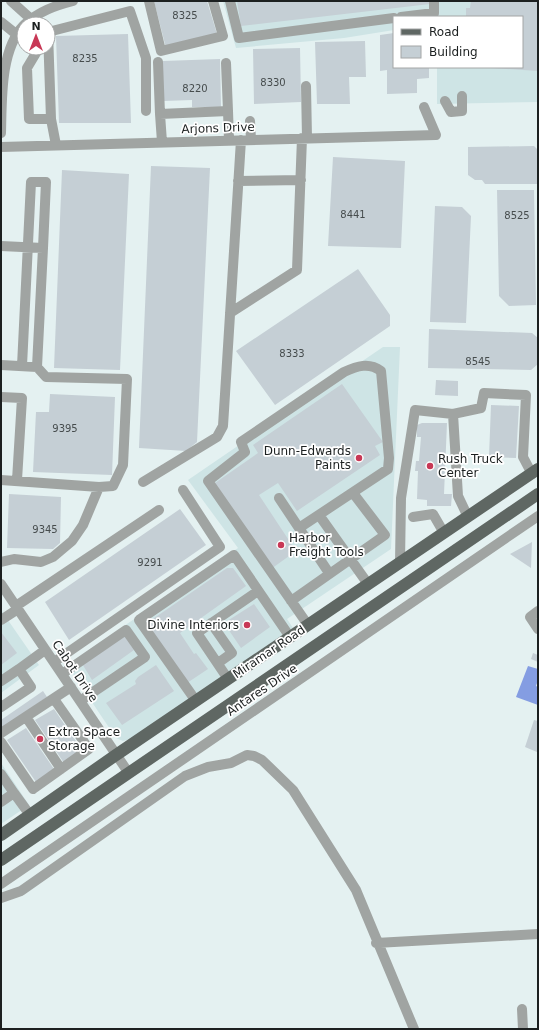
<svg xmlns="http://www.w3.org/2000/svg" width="539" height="1030" font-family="'DejaVu Sans',sans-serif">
<rect width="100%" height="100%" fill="#e4f1f1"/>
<path fill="#cee4e5" d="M223,1H538V102L437,104V67H522V17H394V30L344,38L236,48Z
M383,347H400L391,549L287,619L293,628L130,739L123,741L116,738L67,665L238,548L188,480Z
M1,610L39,665L1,693Z
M1,763L29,805L1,824Z"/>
<path fill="#849de2" d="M528,666L538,669V680L536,686L538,687V705L516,697Z"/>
<path fill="#c5cfd5" d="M154,1H207L217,34L166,48Z
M237,1H430V4L241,26Z
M471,1H538V71L491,68L522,67V17H466V8H470Z
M394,33V67H429V78L417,79V93L387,94V70L380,71V35Z
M128,34L131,123H59L56,36Z
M365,41L366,77H349L350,104H317L315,42Z
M300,48L301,102L254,104L253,49Z
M220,59L221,107H192V100L163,101V61Z
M534,146L538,150V184H485L482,180H475L468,175V147Z
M333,157L405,161L401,248L328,246Z
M151,166L210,168L197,442L186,451L139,448Z
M62,170L129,174L120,370L54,368Z
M497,190H534L536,305L509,306L499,296Z
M435,206L462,207L471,216L466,323L430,322Z
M358,269L390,315V326L275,405L236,351Z
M429,329L532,333L538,338V364L531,370L428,368Z
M436,380L458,381V396L435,395Z
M342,384L383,442L375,446L380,455L297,511L278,483L259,495L296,551L271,569L215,483L258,453L253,445Z
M50,394L115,397L112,475L33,472L36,412H49Z
M491,405L519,406L516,458L489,457Z
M422,423H447L444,494H452L451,506H427V500L417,499L418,471H415L416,461H419L421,437H417V425Z
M9,494L61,497L60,543L53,549L7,548Z
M180,509L206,545L69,640L45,602Z
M532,542L531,568L510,554Z
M227,568H233L246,586L180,633L194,654L196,653L208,669L187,683L147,623Z
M254,604L270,627L241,648L224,623Z
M1,632L17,653L1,665Z
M123,634L134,650L92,680L81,662Z
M533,653L538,655V662L531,659Z
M156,665L174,691L122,725L106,703L136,684L135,681L138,677Z
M43,691L47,697L1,729V720Z
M54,709L82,750L64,763L35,720Z
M534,720L538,721L537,752L525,747Z
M26,728L54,769L36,782L7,740Z"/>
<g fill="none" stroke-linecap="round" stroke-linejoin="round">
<path stroke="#a0a4a2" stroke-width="10" d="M11,1L31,19
M149,1L161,51L223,36L213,1
M230,1L239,38L394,18
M401,17L434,13V1
M1,22L16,34
M25,24C40,11 54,6 73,1
M39,48L27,68L29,119H51
M158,62L160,114
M226,63L228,111
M306,86L307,138
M445,101L451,112L462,111V96
M250,121L251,140
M1,133C2,99 0,50 24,25
M162,142L160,114L228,111L229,140
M56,145L51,119L48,32L130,11L146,58V111
M1,147L436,135L424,107
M238,181L301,180
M1,246L43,248L37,367L1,365
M230,313L297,270L302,138
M22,366L31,182H46L43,248
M1,397L22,398L17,480
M453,414L481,408L484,393L526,395L523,457L532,474
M1,480L99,487L113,486L123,465L127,379L46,377L37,367
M143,482L217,437L223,426L241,140
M279,498L329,573
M319,515L368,584
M413,517L433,514L444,533
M299,528L388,469L389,458L381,371C369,362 357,366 344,372L241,442L245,452L208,481L308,625
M1,562L14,559L41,562L53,557L72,541L83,525L99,487
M400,563L401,498L415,410L453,414L458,496L468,517
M1,584L128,772
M291,601L385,535L353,493
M16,606L159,510
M538,611L530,617L538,629
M1,620L18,609
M211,623L232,653L218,663
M54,662L220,547L183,490
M19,669L45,650
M62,674L126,630L145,657L80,701
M228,679L197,633L258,591
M1,681L19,669L31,687L1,707
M196,701L139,620L234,555L290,637
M26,717L61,769
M1,733L71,687
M1,742L33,789L89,749L54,699
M1,774L14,793L1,802
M14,793L30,815
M1,884L538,516
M1,898L21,891L185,776L208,767L231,763L247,755L254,756L262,760L293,790L356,890L414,1029
M376,943L538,934
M522,1009L523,1029"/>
<path stroke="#5f6763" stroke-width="12" d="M1,835L116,755L538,469
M1,860L538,494"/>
</g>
<g fill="#c83856" stroke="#fff" stroke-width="1.5">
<circle cx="359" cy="458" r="4"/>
<circle cx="430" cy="466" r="4"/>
<circle cx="281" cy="545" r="4"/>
<circle cx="247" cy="625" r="4"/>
<circle cx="40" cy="739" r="4"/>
</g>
<g text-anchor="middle" stroke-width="3.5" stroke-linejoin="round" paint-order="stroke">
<g font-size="10" fill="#464c4d">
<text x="185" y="19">8325</text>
<text x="85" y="62">8235</text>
<text x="273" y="86">8330</text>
<text x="195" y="92">8220</text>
<text x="353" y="218">8441</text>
<text x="517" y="219">8525</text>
<text x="292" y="357">8333</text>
<text x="478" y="365">8545</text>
<text x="65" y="432">9395</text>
<text x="45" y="533">9345</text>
<text x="150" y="566">9291</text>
</g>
<g font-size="12" fill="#1c2020" stroke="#fff">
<text transform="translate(218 128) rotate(-2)" y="4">Arjons Drive</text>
<text transform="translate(269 652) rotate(-34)" y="4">Miramar Road</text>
<text transform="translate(75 671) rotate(56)" y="4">Cabot Drive</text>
<text transform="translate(262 690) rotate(-34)" y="4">Antares Drive</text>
</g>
<g font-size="12" fill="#1c2020" stroke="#fff" text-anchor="start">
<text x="351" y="455" text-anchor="end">Dunn-Edwards<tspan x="351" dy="14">Paints</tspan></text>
<text x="438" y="463">Rush Truck<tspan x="438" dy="14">Center</tspan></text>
<text x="289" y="542">Harbor<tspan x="289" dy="14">Freight Tools</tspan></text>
<text x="239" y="629" text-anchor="end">Divine Interiors</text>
<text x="48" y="736">Extra Space<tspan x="48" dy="14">Storage</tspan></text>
</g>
</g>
<rect width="539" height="1030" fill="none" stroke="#1c2020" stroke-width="4"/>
<rect x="393" y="16" width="130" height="52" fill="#ffffff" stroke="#a4a6a6"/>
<rect x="401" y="29" width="20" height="6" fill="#5f6763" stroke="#a4a6a6"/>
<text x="429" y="36" font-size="12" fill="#1c2020">Road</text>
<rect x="401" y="46" width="20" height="12" fill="#c5cfd5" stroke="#a4a6a6"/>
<text x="429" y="56" font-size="12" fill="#1c2020">Building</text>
<g transform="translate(36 36)"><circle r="19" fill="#ffffff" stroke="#a4a6a6"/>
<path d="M0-3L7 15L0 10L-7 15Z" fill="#c83856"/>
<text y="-6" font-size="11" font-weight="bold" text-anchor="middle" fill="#1c2020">N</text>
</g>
</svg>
